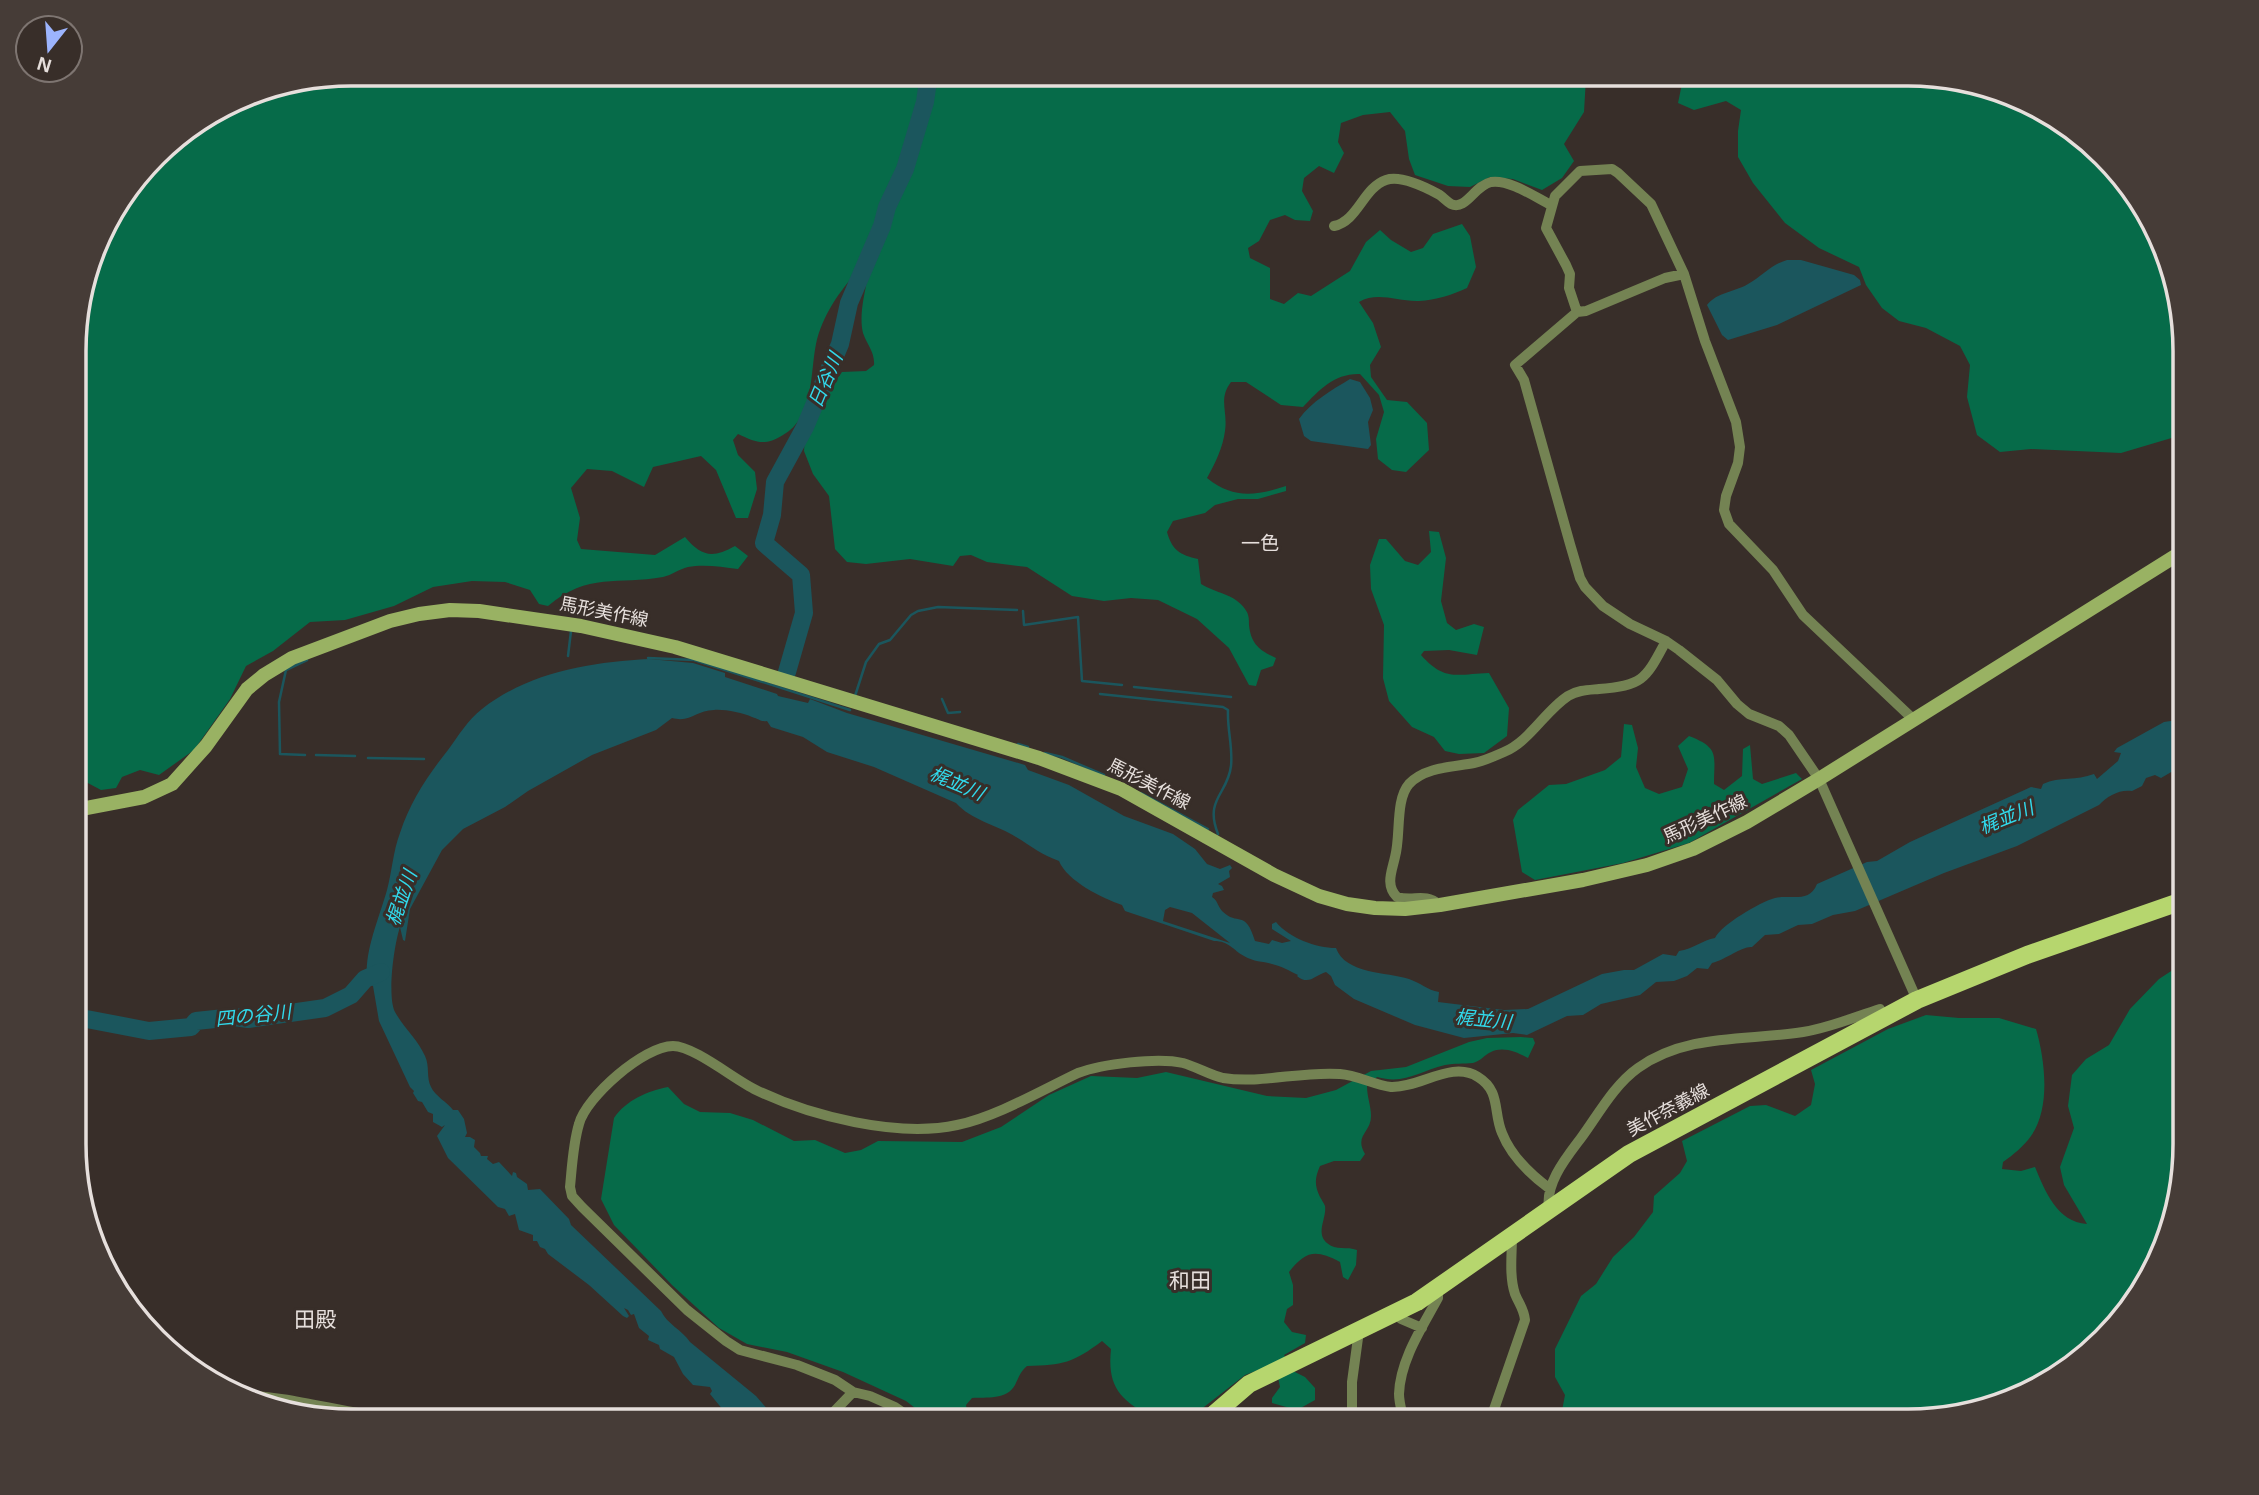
<svg xmlns="http://www.w3.org/2000/svg" width="2259" height="1495" font-family="Helvetica,'Noto Sans JP',sans-serif">
<rect width="100%" height="100%" fill="#382e29"/>
<path fill="#066b49" d="M350,74H1579L1586,78L1584,112L1564,144L1574,161L1562,178L1542,190L1513,179L1490,177L1470,187L1448,186L1415,175L1409,159L1405,131L1390,112L1363,115L1341,123L1338,142L1344,153L1334,173L1319,166L1304,178L1302,191L1313,211L1310,221L1295,220L1285,215L1270,220L1259,241L1248,248L1250,258L1270,268V299L1284,304L1298,293L1311,296L1350,271L1366,242L1380,230L1391,240L1411,252L1423,248L1433,234L1462,224L1470,236L1476,267L1467,288C1452,295 1436,300 1419,301C1398,302 1378,291 1359,302L1373,323L1381,347L1370,365L1371,377L1387,400L1407,402L1427,423L1429,450L1406,472L1392,470L1378,459L1376,439L1384,412L1379,395L1360,374C1335,373 1319,390 1303,407L1281,405L1246,382H1231C1218,399 1228,411 1225,431C1223,447 1215,464 1207,478C1233,499 1255,496 1286,486V491L1258,499H1238L1215,505L1205,513L1173,521L1167,532C1172,550 1180,555 1198,559L1201,584C1215,593 1235,594 1245,609C1249,614 1249,619 1249,625C1251,644 1259,650 1276,658L1273,666L1261,670L1256,686L1249,685L1229,648L1197,619L1158,600L1131,598L1104,601L1072,596L1027,567L987,562L971,555L960,556L953,566L910,559L866,564L847,562L835,549L829,496L813,474L804,451L805,437L828,391L842,372L866,371L874,365C875,352 867,345 863,333C859,316 864,297 867,280L859,270C840,290 822,316 816,344C810,374 814,418 783,435C765,446 757,443 738,434L733,440L738,455L755,472L757,489L748,518H736L716,470L701,456L653,467L644,487L612,471L587,469L571,488L580,518L577,540L581,549L655,555L685,537C701,556 712,559 735,546L748,556L738,569C722,567 704,564 688,567C679,569 672,575 663,577C618,585 588,572 548,606L539,604L530,590L505,582L472,581L433,587L394,606L345,620L310,622L273,651L246,666L230,699L194,750L159,775L140,770L122,777L116,788L101,790L84,781L76,783V315L102,228L168,142L245,94Z
M1684,74H1909L1997,88L2063,120L2149,212L2185,333V434L2121,453L2031,449L2000,452L1977,435L1967,397L1970,365L1960,346L1926,328L1899,321L1882,308L1866,285L1859,267L1819,248L1785,223L1753,183L1738,157V131L1741,110L1726,101L1694,110L1678,103Z
M1429,531L1439,532L1446,558L1441,601L1447,623L1456,630L1474,624L1484,627L1477,655L1449,650L1424,651L1421,655C1445,682 1457,674 1489,673L1509,708L1507,736L1484,753L1459,754L1445,751L1434,737L1412,727L1389,701L1383,678L1384,625L1371,589L1370,565L1379,539H1386L1405,561L1418,565L1431,552Z
M1624,724L1632,725L1638,748L1636,767L1645,788L1659,794L1682,787L1688,769L1678,746L1689,736C1720,748 1714,755 1714,784L1724,790L1742,776L1743,749L1750,745L1753,779L1762,784L1796,773L1802,779L1689,843L1623,863L1535,880L1522,872L1513,820L1518,810L1549,785L1566,784L1605,770L1621,757Z
M2185,962V1162L2171,1233L2139,1299L2047,1385L1926,1421H1560L1565,1395L1555,1377V1349L1581,1296L1596,1284L1613,1257L1634,1237L1653,1212L1654,1196L1680,1173L1687,1161L1682,1141L1750,1106L1766,1105L1795,1116L1811,1105L1815,1084L1811,1070L1888,1029L1926,1015L1959,1018H1999L2036,1029C2045,1060 2051,1108 2031,1136C2024,1146 2013,1155 2003,1162L2002,1169L2021,1171L2035,1167C2045,1191 2057,1222 2087,1224L2064,1185L2060,1167L2074,1128L2068,1106L2072,1075L2086,1059L2109,1045L2130,1009L2159,979Z
M1521,1037L1533,1038L1535,1043L1528,1058C1517,1052 1503,1046 1491,1052C1484,1055 1481,1061 1473,1063C1463,1064 1455,1063 1445,1065C1419,1071 1405,1085 1377,1077L1367,1086C1367,1097 1371,1106 1371,1116C1371,1133 1354,1135 1365,1154L1360,1161H1334L1320,1166C1315,1177 1314,1185 1320,1197C1320,1197 1325,1205 1325,1206C1327,1218 1315,1233 1327,1243C1336,1251 1347,1246 1357,1250L1356,1265L1348,1280L1343,1277L1340,1262C1315,1249 1306,1251 1289,1272L1293,1285V1305L1287,1309L1284,1322L1292,1332L1306,1335L1305,1343L1284,1355L1291,1370L1305,1377L1315,1388V1400L1297,1410L1272,1403V1398L1280,1387L1278,1377L1261,1369L1245,1375L1186,1421H1153L1152,1417C1120,1400 1107,1387 1111,1349L1102,1341C1073,1363 1063,1365 1027,1366C1020,1372 1019,1377 1015,1385C1007,1400 986,1397 972,1398L966,1405L968,1416L991,1421H932L906,1401L843,1372L787,1352L747,1344L719,1328L672,1285L614,1225L601,1199L614,1118C626,1100 648,1091 668,1087L684,1104L700,1112L730,1113L753,1120L794,1141L815,1140L845,1153L861,1150L878,1141L962,1142L1001,1127L1049,1095L1091,1076L1137,1078L1166,1072L1267,1096L1306,1098L1336,1090L1371,1071L1406,1067L1469,1042L1487,1038Z"/>
<path fill="#1b565d" fill-rule="evenodd" d="M1787,260H1801L1854,275L1860,280L1861,285L1777,325L1728,340L1722,335L1707,305C1717,292 1735,292 1748,284C1763,276 1770,265 1787,260Z
M1350,379L1360,382L1370,398L1373,410L1368,422L1371,445L1368,449L1311,441L1304,436L1299,419C1312,401 1332,390 1350,379Z
M649,659L693,663L725,673V677L777,694L778,696L808,703L810,699L847,713L1025,765L1028,770L1069,785L1124,816L1173,834L1195,849L1207,864L1220,869L1230,865L1232,868L1229,871L1230,877L1218,884L1222,886L1224,890L1213,893L1212,897C1218,901 1217,905 1222,911C1238,927 1245,908 1255,941L1269,944L1272,940L1282,943L1291,941L1272,929V924L1276,922C1289,938 1316,948 1336,948C1345,974 1387,972 1409,979C1421,983 1427,990 1439,992L1438,1002L1504,1010L1528,1009L1602,974L1624,970H1634L1663,954L1676,956L1679,951C1693,949 1703,940 1715,938C1721,925 1760,902 1775,898C1790,894 1809,904 1817,884L1867,862L1877,861L1910,842L2031,787L2041,789L2043,784C2060,776 2076,781 2094,774L2097,779L2118,761L2121,753L2114,752L2117,748L2164,722L2177,720L2185,714V726L2181,732H2185V735H2181L2179,739L2185,737V764L2161,778L2155,775L2146,778L2142,786L2132,791C2120,789 2107,796 2099,805L2017,846L1944,873L1855,911L1833,915L1812,924L1798,925L1779,934L1765,935L1752,947C1742,946 1727,959 1712,963L1708,969L1697,968L1687,976L1674,981L1656,982L1640,995L1601,1004L1583,1015L1567,1016L1527,1035L1513,1033L1464,1038L1415,1025L1354,999L1335,985L1331,976L1326,972C1315,975 1309,986 1297,976L1298,975C1290,971 1281,966 1272,964C1262,961 1254,962 1244,956C1233,950 1229,941 1214,941L1125,911L1122,905C1102,898 1067,881 1059,861C1042,855 1031,846 1016,837C997,825 971,820 956,803L874,767L827,752L803,737L771,727L767,721C761,722 759,719 752,717C743,713 724,709 714,710C696,710 691,723 672,718L656,730L592,755L528,791L505,807L463,829L442,850L410,909L405,941L403,940L400,927C394,945 387,996 395,1012C404,1028 418,1040 425,1056C430,1067 426,1077 431,1087C435,1096 447,1102 453,1110H458L464,1119L467,1133L465,1137H470L475,1140L474,1147L480,1153L481,1156H488L487,1159L493,1164L499,1162L512,1176L513,1172L516,1173L517,1177L527,1184L528,1190L540,1189L569,1219L571,1225L661,1311C667,1324 682,1330 690,1342L756,1396L769,1411L771,1421H735L728,1416L710,1394L712,1391L710,1387L693,1385L683,1374L674,1357L660,1349L659,1345L648,1340L649,1336L639,1328L634,1314L631,1315L628,1310L624,1308L629,1316L627,1318L623,1316L589,1285L548,1254L545,1249L540,1247L537,1241H533V1235L519,1230L515,1214L509,1216L505,1209L498,1207L448,1158L437,1136L445,1125L442,1127L433,1122V1114L428,1112L422,1102L418,1101L413,1093L414,1091L410,1087L379,1021L373,986L368,983C362,956 380,916 387,890C392,872 393,851 400,833C410,802 428,775 448,750C459,735 467,721 482,709C529,672 591,662 649,659ZM1170,907L1192,913L1230,943L1163,921L1165,910Z"/>
<g fill="none" stroke-linecap="round" stroke-linejoin="round">
<path stroke="#1b565d" stroke-width="2.5" d="M1023,611L1024,625L1078,617L1082,681L1122,685
M568,656L571,631
M648,658L694,660L850,710
M1134,687L1231,697
M1100,694L1223,707L1228,710C1227,729 1233,747 1231,766C1228,794 1204,799 1218,834
M855,696L866,662L879,644L890,640L911,615L918,611L938,607L1017,610
M942,699L948,713L960,712
M1018,744L1028,747
M1045,753L1062,757L1104,775
M305,755L280,754L279,702L286,670L307,660
M316,755L355,756
M368,758L424,759
M1141,793L1208,829"/>
<path stroke="#1b565d" stroke-width="18" d="M787,672L804,613L801,575L764,543L772,515L775,482L805,427L840,344L849,303L882,226L887,207L905,169L925,102L929,74
M76,1017L149,1031L191,1027L196,1021L234,1017L248,1019L325,1008L351,995L365,979L381,972"/>
<path stroke="#748353" stroke-width="10" d="M1334,226C1358,221 1363,188 1386,180C1400,175 1425,187 1438,194C1442,196 1446,201 1451,204C1466,211 1474,186 1491,182C1509,179 1535,197 1551,205
M1577,312L1569,288L1570,274L1566,265L1546,228L1555,196L1580,171L1612,169L1618,173L1651,204L1684,274
M1913,719L1803,615L1773,570L1729,524L1724,510L1726,496L1738,463L1740,447L1736,422L1705,341L1684,274L1665,278L1586,311L1577,312L1515,365L1524,380L1570,544L1580,578L1585,587L1603,606L1630,624L1666,641L1679,650L1717,680L1737,704L1749,714L1779,726L1789,735L1819,779L1917,1000
M1440,905C1423,892 1415,902 1397,897C1385,885 1392,871 1395,857C1401,836 1395,800 1409,784C1425,767 1453,767 1474,763C1484,761 1495,756 1504,752C1530,741 1545,711 1568,696C1578,690 1588,690 1599,689C1644,686 1646,678 1666,641
M1549,1209C1545,1183 1566,1158 1581,1138C1598,1115 1614,1085 1638,1068C1687,1033 1747,1041 1803,1032C1829,1028 1855,1017 1880,1009L1884,1018
M1397,1313L1401,1319L1422,1328
M238,1395C291,1396 341,1413 393,1418C450,1423 509,1405 565,1421
M825,1421L853,1392
M915,1421L895,1407L870,1396L853,1392L835,1380L797,1365L740,1350L726,1341L687,1310L582,1207L572,1196L570,1187C572,1167 573,1144 579,1124C586,1097 644,1046 673,1046C694,1046 735,1080 756,1090C810,1116 898,1138 957,1125C996,1117 1042,1090 1078,1073C1102,1064 1158,1057 1183,1063C1197,1067 1210,1075 1223,1078C1261,1084 1301,1071 1340,1074C1357,1075 1374,1085 1391,1087C1420,1088 1452,1060 1478,1077C1501,1091 1493,1112 1502,1133C1511,1156 1531,1175 1550,1189
M1352,1421V1382L1358,1338L1356,1333
M1404,1421C1402,1412 1399,1403 1399,1394C1400,1360 1423,1326 1438,1298V1288
M1490,1421L1525,1320C1524,1309 1519,1304 1515,1294C1509,1276 1512,1254 1512,1236"/>
<path stroke="#99b263" stroke-width="14" d="M76,810L144,797L172,784L206,746L247,689L264,675L292,658L390,621L419,614L450,610L479,611L581,626L675,647L1039,758L1121,789L1274,875L1319,896L1347,904L1375,908L1405,909L1440,905L1583,880L1647,865L1693,849L1747,822L1819,779L2185,550"/>
<path stroke="#b6d66e" stroke-width="18" d="M1206,1421L1249,1384L1417,1302L1629,1154L1917,1000L2027,955L2185,900"/>
</g>
<g text-anchor="middle" stroke-width="6" stroke-linejoin="round" paint-order="stroke">
<g font-size="18" fill="#e6dfdc" stroke="#382e29">
<text transform="translate(604 612) rotate(11)" y="6">馬形美作線</text>
<text transform="translate(1149 784) rotate(27)" y="6">馬形美作線</text>
<text transform="translate(1705 819) rotate(-25)" y="6">馬形美作線</text>
<text transform="translate(1668 1110) rotate(-28)" y="6">美作奈義線</text>
</g>
<g font-size="19" font-style="italic" fill="#31d9eb" stroke="#382e29">
<text transform="translate(825 380) rotate(-67)" y="7">日谷川</text>
<text transform="translate(957 783) rotate(23)" y="7">梶並川</text>
<text transform="translate(2006 817) rotate(-22)" y="7">梶並川</text>
<text transform="translate(401 898) rotate(-71)" y="7">梶並川</text>
<text transform="translate(253 1015) rotate(-6)" y="7">四の谷川</text>
<text transform="translate(1483 1019) rotate(6)" y="7">梶並川</text>
</g>
<g font-size="19" fill="#e6dfdc" stroke="#382e29">
<text x="1260" y="550">一色</text>
</g>
<g font-size="21" fill="#e6dfdc" stroke="#382e29">
<text x="1190" y="1288">和田</text>
<text x="315" y="1327">田殿</text>
</g>
</g>
<path d="M0 0H2259V1495H0ZM351 86H1908A265 265 0 0 1 2173 351V1144A265 265 0 0 1 1908 1409H351A265 265 0 0 1 86 1144V351A265 265 0 0 1 351 86Z" fill="#463c37" fill-rule="evenodd"/>
<path fill="none" stroke="#e6dfdc" stroke-width="3.5" d="M351 86H1908A265 265 0 0 1 2173 351V1144A265 265 0 0 1 1908 1409H351A265 265 0 0 1 86 1144V351A265 265 0 0 1 351 86Z"/>
<g transform="translate(49 49) rotate(197)"><circle r="33" fill="#382e29" stroke="#7e7571" stroke-width="2"/>
<path d="M0-5L12 26L0 18L-12 26Z" fill="#9cb4fd"/>
<text y="-10" font-size="19" font-weight="bold" text-anchor="middle" fill="#e6dfdc">N</text>
</g>
</svg>
